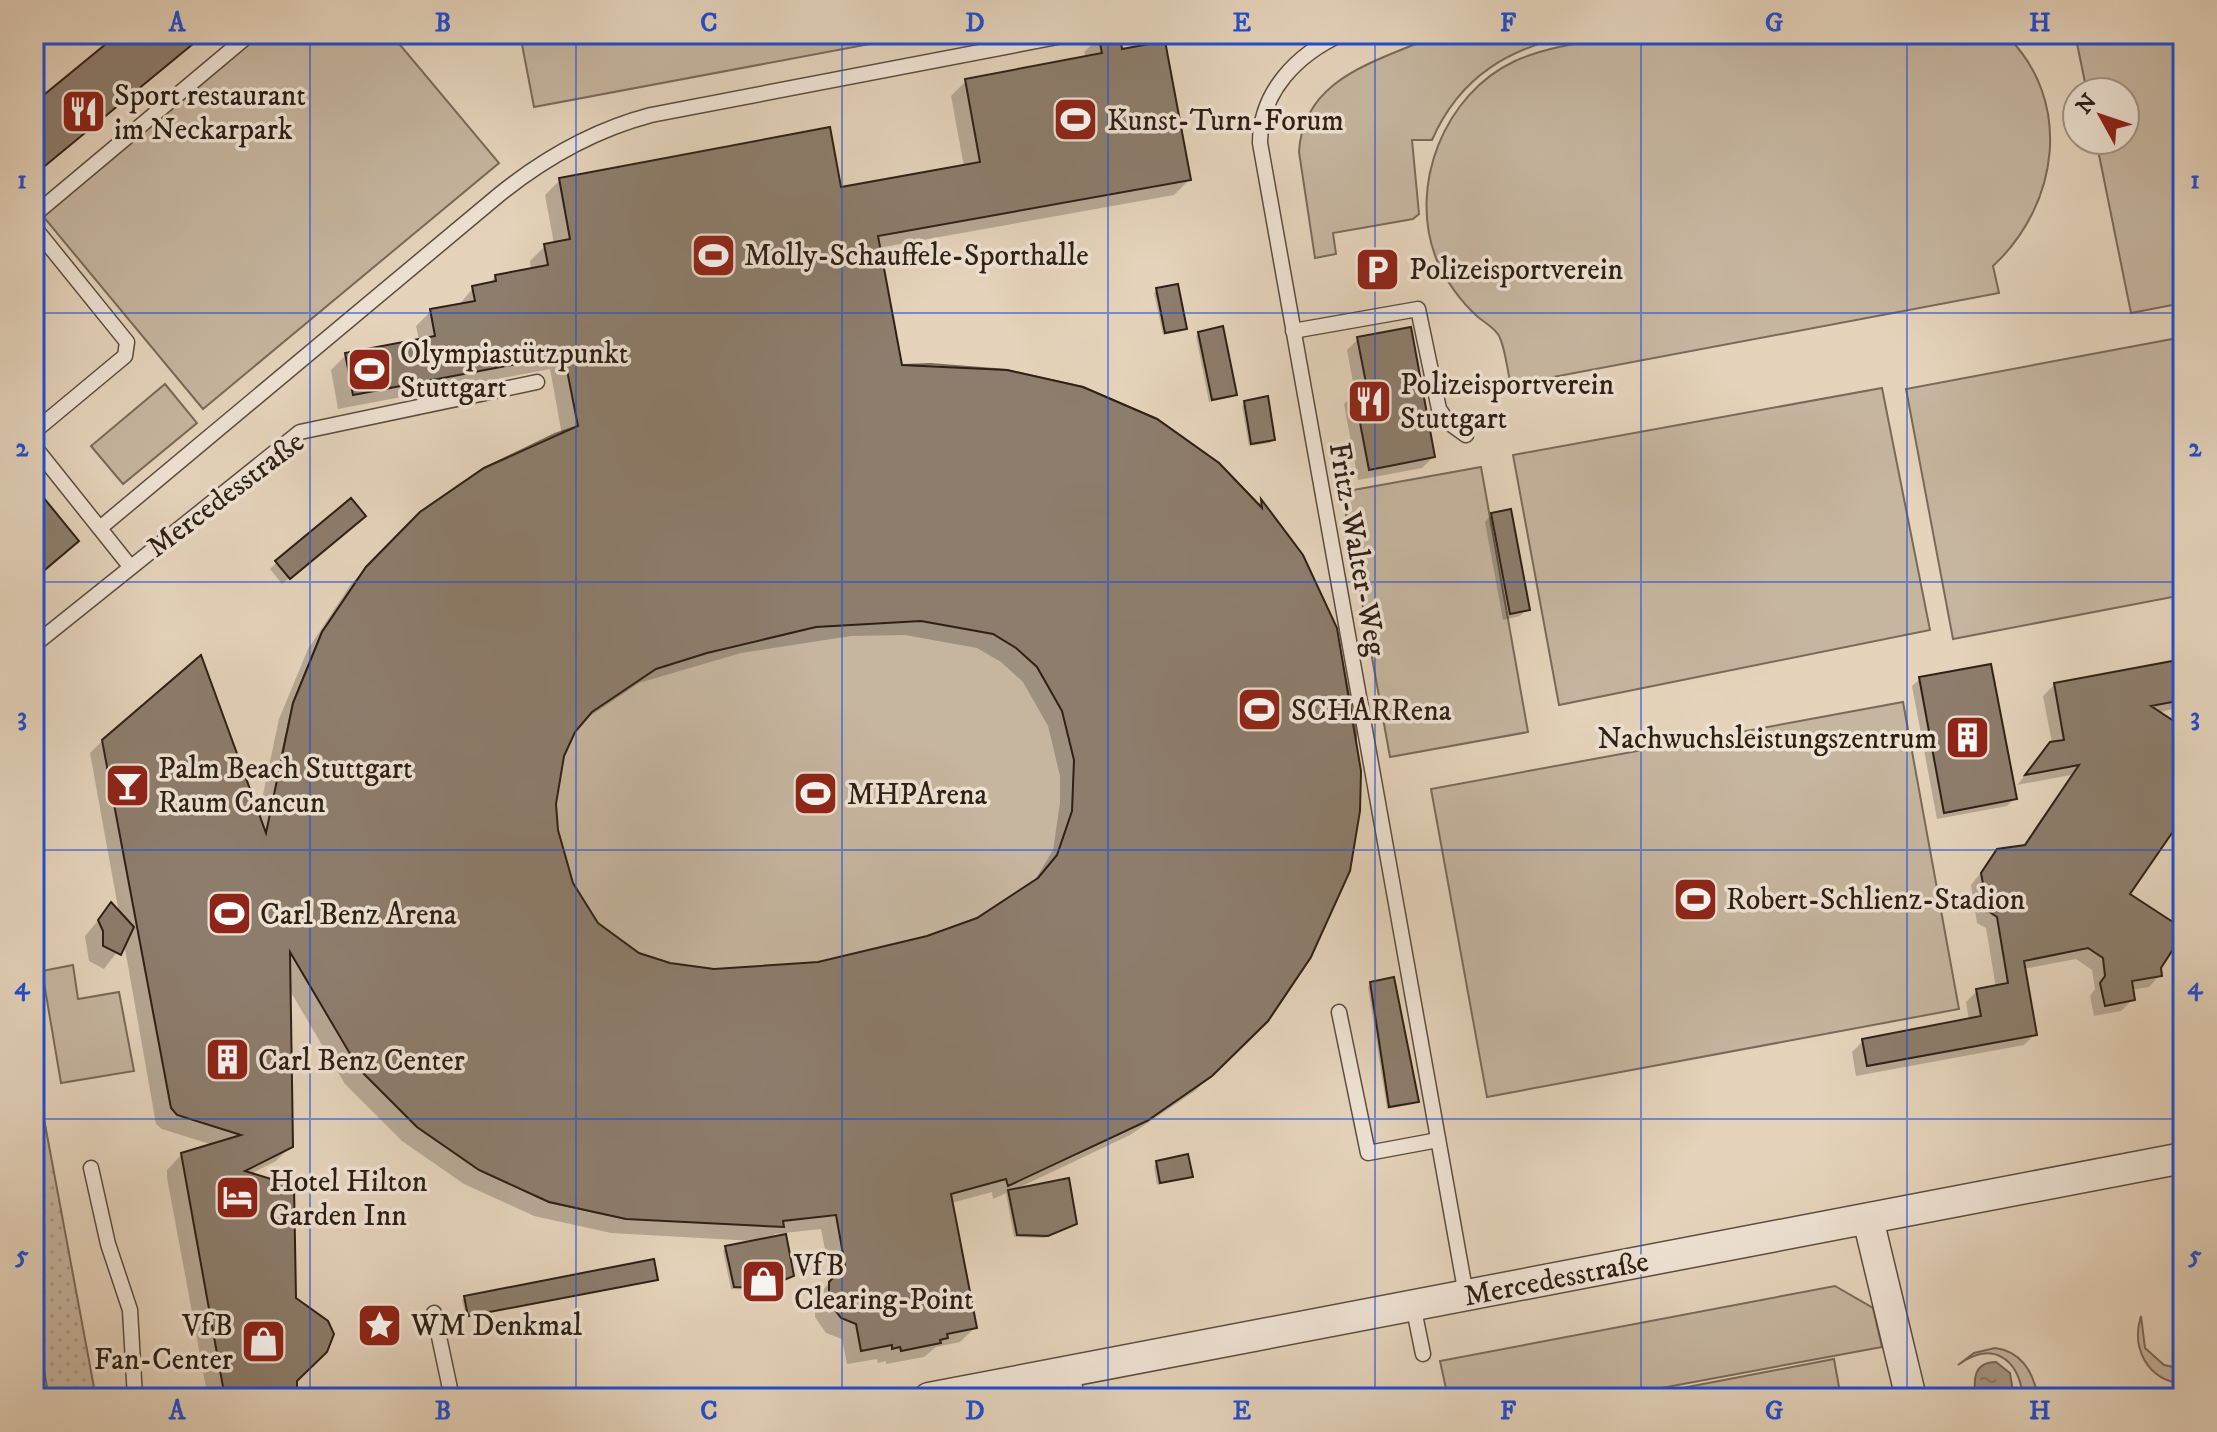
<svg xmlns="http://www.w3.org/2000/svg" width="2217" height="1432" font-family="'IM FELL DW Pica',serif">
<defs>
<pattern id="park-dots" width="8" height="8" patternUnits="userSpaceOnUse" patternTransform="scale(2)"><rect width="8" height="8" fill="#c6b59f"/><path d="M2 2h.1M6 6h.1" fill="none" stroke="#aa9b88" stroke-width="1.8" stroke-linecap="round"/></pattern>
<pattern id="water-ripples" width="26" height="14" patternUnits="userSpaceOnUse" patternTransform="scale(2)"><rect width="26" height="14" fill="#a79683"/><path d="M2 4q2-2 4 0t4 0M15 11q2-2 4 0t4 0" fill="none" stroke="#887a6a"/></pattern>
</defs>
<rect width="100%" height="100%" fill="#e5d3bb"/>
<filter id="stains"><feTurbulence type="fractalNoise" baseFrequency=".0025" numOctaves="4"/><feColorMatrix values="0 0 0 0 .2 0 0 0 0 .09 0 0 0 0 .02 0 0 0 .5 -.17"/></filter>
<radialGradient id="worn" r=".72"><stop offset=".6" stop-color="#630" stop-opacity="0"/><stop offset="1" stop-color="#630" stop-opacity=".3"/></radialGradient>
<path fill="#c6b59f" stroke="#7a6a5a" stroke-width="2" d="M260,34H391L499,163L203,409L42,215Z
M520,34H885L886,41L534,107Z
M1439,34H1577C1510,47 1460,76 1432,140H1412L1419,214L1413,219L1333,233L1336,254L1315,258L1299,152C1303,76 1380,61 1439,34Z
M1633,34H2005C2074,100 2059,205 1993,266L1999,293L1511,385C1507,370 1506,352 1500,338C1497,329 1485,323 1478,317C1461,302 1445,280 1436,258C1408,186 1444,94 1515,61C1551,45 1594,41 1633,34Z
M2075,34H2183V303L2131,313L2096,140H2125V92H2087Z
M2183,337V595L1953,639L1906,389Z
M930,364L1007,370L1083,387L1157,419L1219,463L1272,518L1341,654L1356,731L1355,810L1311,957L1268,1021L1212,1076L1147,1121L1078,1153L1006,1179L627,1219L549,1202L479,1170L417,1127L359,1069L277,854V778L293,703L322,632L366,567L420,512L484,468L555,434L626,409L852,367Z
M165,384L197,423L123,484L91,446Z
M1882,388L1930,630L1559,705L1513,455Z
M1481,467L1528,732L1390,757L1342,492Z
M1903,702L1959,1009L1487,1097L1431,789Z
M73,965L78,999L119,992L134,1071L61,1083L42,971Z
M1835,1286L1873,1308L1882,1347L1608,1398H1448L1440,1361Z
M2141,1316L2145,1348L2164,1365L2183,1369V1384C2147,1380 2131,1348 2141,1316Z
M1995,1348C2020,1351 2033,1371 2037,1394L2023,1396C2018,1358 1992,1340 1958,1365L1974,1353Z
M1834,1359L1841,1398H1630Z"/>
<path fill="url(#park-dots)" stroke="#7a6a5a" stroke-width="2" d="M39,1092L47,1135L96,1398H49L34,1314V1093Z"/>
<path fill="url(#water-ripples)" stroke="#776757" stroke-width="2" d="M1996,1362L2010,1373L2014,1398H1977C1972,1380 1974,1362 1996,1362Z"/>
<path fill="#0003" fill-rule="evenodd" d="M121,34H188L194,41L34,175V106Z
M1118,34L1121,51L1189,180L1174,195L878,248L900,367L1257,505L1261,502L1315,580L1335,628L1266,1020L1195,1091L1130,1135L1016,1189L1075,1223L1072,1226L1044,1238L1014,1237L1006,1193L993,1199L992,1192L951,1203L975,1328L960,1342L936,1347L924,1357L886,1364V1361L878,1363L877,1359L847,1364L842,1339L826,1333L815,1317V1299L831,1281L821,1229L775,1234L769,1239L791,1275L788,1279L760,1290L731,1289L723,1250L754,1241L611,1233L534,1216L464,1184L402,1141L345,1084L289,989L291,1146L276,1161L250,1174L295,1381L294,1398H208L167,1178V1170L182,1154L213,1145L162,1129L156,1124L124,943L104,969L89,961L85,936L111,905L119,913L90,753L105,738L258,818L279,719L308,649L351,584L421,513L562,435L550,369L338,409L331,370L346,355L419,341L416,326L431,311L458,306L473,288L487,285L496,276L531,270L530,261L545,246L554,244L545,195L560,180L840,190L964,167L951,96L966,81L1086,58L1084,52L1099,37ZM905,635L977,648L1001,662L1023,682L1048,726L1060,776V803L1053,850L1032,885L977,920L875,952L819,964L714,971L670,965L638,954L596,924L572,884L556,830V780L562,755L580,723L639,683L741,653L851,636Z
M1157,290L1185,328L1182,331L1163,335L1154,293Z
M1199,333L1235,394L1232,397L1209,402L1196,336Z
M1358,339L1433,457L1422,468L1358,480L1344,404L1355,393L1347,350Z
M1245,403L1273,440L1270,443L1249,446L1242,406Z
M1492,514L1527,609L1520,616L1503,620L1485,522Z
M356,523L282,584L270,569L277,562Z
M2183,661V706L2158,713L2183,730V813L2127,894L2160,975L2149,987L2131,990L2133,999L2121,1011L2094,1016L2090,996L2095,989L2092,970L2076,959L2023,969L2035,1034L2024,1045L1856,1076L1852,1052L1863,1041L1969,1020L1966,1002L1977,991L1996,988L1986,928L1977,923L1971,885L1998,851L2022,847L2071,775L2017,785L2052,743L2043,696L2055,684Z
M1920,679L2015,798L2007,806L1937,819L1912,686Z
M1371,984L1416,1101L1413,1104L1387,1109L1368,987Z
M1157,1163L1190,1176L1157,1185L1154,1166Z
M656,1279L466,1318L462,1300L465,1297Z
M34,1327L47,1398H34Z"/>
<path fill="#8d7d6c" stroke="#2e2016" stroke-width="2" fill-rule="evenodd" d="M118,34H205L34,175V103Z
M1098,34H1120L1122,49L1165,41L1191,180L878,236L902,365L1007,370L1083,387L1157,419L1219,463L1262,508L1261,499L1303,555L1337,628L1361,771L1360,811L1350,871L1311,957L1268,1021L1212,1076L1147,1121L1008,1186L1006,1179L951,1194L977,1328L947,1334L948,1338L940,1340L941,1343L901,1351L900,1347L892,1349V1345L861,1351L856,1324L841,1318L829,1302V1282L845,1265L836,1215L783,1221L784,1227L626,1219L549,1202L479,1170L417,1127L359,1069L290,952L293,1147L245,1171L294,1186L296,1298L328,1321L334,1334L327,1352L297,1381V1398H225L181,1153L241,1135L177,1115L171,1108L102,740L201,655L266,833L293,703L322,632L366,567L420,512L484,468L578,426L564,355L353,395L345,353L435,336L430,309L475,301L472,286L496,281L495,275L548,265L544,244L570,239L559,178L830,127L841,187L980,162L965,79L1102,53ZM921,621L993,634L1016,648L1037,667L1062,711L1074,760L1072,811L1057,855L1038,878L977,918L927,936L818,962L714,969L670,963L639,953L598,923L573,883L558,830L556,804L564,756L575,732L592,712L656,669L707,653L816,627Z
M1178,284L1187,329L1165,333L1156,288Z
M1223,326L1237,395L1212,400L1198,332Z
M1411,327L1435,457L1369,470L1354,391L1367,388L1357,337Z
M1268,396L1275,440L1251,444L1244,401Z
M34,486L79,541L34,579Z
M351,498L366,516L290,579L275,561Z
M1511,509L1530,610L1510,614L1491,513Z
M2183,659V700L2151,706L2183,727V817L2130,894L2176,924L2179,940L2161,968L2162,976L2132,981L2135,1000L2105,1006L2100,983L2105,976L2103,958L2088,948L2024,961L2037,1035L1867,1066L1862,1039L1981,1016L1976,989L2008,983L1997,917L1988,911L1981,873L1997,849L2025,845L2079,765L2025,775L2050,742L2064,740L2054,683Z
M1991,664L2017,799L1944,813L1919,677Z
M111,902L134,927L121,955L103,946V931L98,920Z
M1394,977L1419,1102L1389,1107L1370,982Z
M1188,1154L1193,1177L1160,1183L1156,1161Z
M1069,1178L1077,1224L1048,1236L1017,1235L1008,1190Z
M786,1234L794,1276L764,1288L734,1287L725,1246Z
M654,1259L658,1280L468,1316L464,1296Z"/>
<g fill="none" stroke-linecap="round" stroke-linejoin="round">
<defs>
<path id="service" d="M1342,34C1297,54 1260,92 1260,143L1466,1295
M34,215L250,34
M34,227L127,342L125,356L36,430L34,446L129,565
M1293,331L1418,309L1439,409L1448,422L1466,435
M100,528L500,194C546,157 594,130 651,115L1073,34
M34,645L300,432L537,382
M1339,1012L1368,1153L1438,1140
M91,1168L108,1244L130,1310L135,1398
M1413,1305L1423,1354
M434,1313L452,1398
M1072,1371L1077,1398"/>
<path id="minor" d="M1868,1219L1911,1398
M929,1398L2183,1158"/>
</defs>
<use href="#service" stroke="#5c4d3f" stroke-width="17"/>
<use href="#minor" stroke="#5c4d3f" stroke-width="33"/>
<use href="#service" stroke="#eee2d3" stroke-width="14"/>
<use href="#minor" stroke="#eee2d3" stroke-width="30"/>
</g>
<path fill="none" stroke="#1d4ed8" stroke-width="2" stroke-opacity="0.55" d="M310,34V1398M576,34V1398M842,34V1398M1108,34V1398M1375,34V1398M1641,34V1398M1907,34V1398M34,313H2183M34,582H2183M34,850H2183M34,1119H2183"/>
<defs>
<symbol id="restaurant-square" viewBox="-11 -11 22 22"><rect x="-9" y="-9" width="18" height="18" rx="4" fill="#8f2418" stroke="#eee2d3"/><path d="M-5-6h1v4h1v-4h1v4h1v-4h1v5L-1.5 .5V6h-2V.5L-5-1ZM5-6V6H3V1.5H1.5Q1.5-4 5-6Z" fill="#fff"/></symbol>
<symbol id="stadium-square" viewBox="-11 -11 22 22"><rect x="-9" y="-9" width="18" height="18" rx="4" fill="#8f2418" stroke="#eee2d3"/><path d="M0-5a6.5 5 0 1 0 0 10a6.5 5 0 1 0 0-10ZM-3.5-1.8h7v3.6h-7Z" fill="#fff"/></symbol>
<symbol id="parking-square" viewBox="-11 -11 22 22"><rect x="-9" y="-9" width="18" height="18" rx="4" fill="#8f2418" stroke="#eee2d3"/><path d="M-3.5-5.5H1a3.5 3.5 0 0 1 0 7H-1V5.5H-3.5ZM-1-3.4V-.6H.8a1.4 1.4 0 0 0 0-2.8Z" fill="#fff"/></symbol>
<symbol id="building-square" viewBox="-11 -11 22 22"><rect x="-9" y="-9" width="18" height="18" rx="4" fill="#8f2418" stroke="#eee2d3"/><path d="M-4-6H4V6H1V3H-1V6H-4ZM-2.5-4.3h1.7v1.8h-1.7ZM.8-4.3h1.7v1.8H.8ZM-2.5-1h1.7V.8h-1.7ZM.8-1h1.7V.8H.8Z" fill="#fff"/></symbol>
<symbol id="bar-square" viewBox="-11 -11 22 22"><rect x="-9" y="-9" width="18" height="18" rx="4" fill="#8f2418" stroke="#eee2d3"/><path d="M-6-5H6L.8 .8V4.5H3.5V6h-7V4.5H-.8V.8Z" fill="#fff"/></symbol>
<symbol id="hotel-square" viewBox="-11 -11 22 22"><rect x="-9" y="-9" width="18" height="18" rx="4" fill="#8f2418" stroke="#eee2d3"/><path d="M-6-4.5h1.5V1H6V5H4.5V3h-9V5H-6ZM-4 0a1.8 1.8 0 1 1 3.6 0ZM.5 0V-2.5h3Q6-2.5 6 0Z" fill="#fff"/></symbol>
<symbol id="shop-square" viewBox="-11 -11 22 22"><rect x="-9" y="-9" width="18" height="18" rx="4" fill="#8f2418" stroke="#eee2d3"/><path d="M-5-2.5h2.3a2.7 3.5 0 0 1 5.4 0H5L5.5 6h-11ZM-1.5-2.5h3a1.5 2.3 0 0 0-3 0Z" fill="#fff"/></symbol>
<symbol id="sight-square" viewBox="-11 -11 22 22"><rect x="-9" y="-9" width="18" height="18" rx="4" fill="#8f2418" stroke="#eee2d3"/><path d="M0-6L1.8-2.2L6-1.7L2.9 1.2L3.7 5.4L0 3.3L-3.7 5.4L-2.9 1.2L-6-1.7L-1.8-2.2Z" fill="#fff"/></symbol>
</defs>
<g fill-rule="evenodd">
<use href="#restaurant-square" x="58" y="86" width="51" height="51"/>
<use href="#stadium-square" x="1050" y="94" width="51" height="51"/>
<use href="#stadium-square" x="688" y="230" width="51" height="51"/>
<use href="#parking-square" x="1352" y="244" width="51" height="51"/>
<use href="#stadium-square" x="344" y="344" width="51" height="51"/>
<use href="#restaurant-square" x="1344" y="376" width="51" height="51"/>
<use href="#stadium-square" x="1234" y="684" width="51" height="51"/>
<use href="#building-square" x="1942" y="712" width="51" height="51"/>
<use href="#bar-square" x="102" y="760" width="51" height="51"/>
<use href="#stadium-square" x="790" y="768" width="51" height="51"/>
<use href="#stadium-square" x="1670" y="874" width="51" height="51"/>
<use href="#stadium-square" x="204" y="888" width="51" height="51"/>
<use href="#building-square" x="202" y="1034" width="51" height="51"/>
<use href="#hotel-square" x="212" y="1172" width="51" height="51"/>
<use href="#shop-square" x="738" y="1256" width="51" height="51"/>
<use href="#sight-square" x="354" y="1300" width="51" height="51"/>
<use href="#shop-square" x="238" y="1316" width="51" height="51"/>
</g>
<g text-anchor="middle" stroke-width="7" stroke-linejoin="round" paint-order="stroke">
<g font-size="30" fill="#2e2016" stroke="#eee2d3" text-anchor="start">
<text x="114" y="105">Sport restaurant<tspan x="114" dy="34">im Neckarpark</tspan></text>
<text x="1107" y="130">Kunst-Turn-Forum</text>
<text x="744" y="265">Molly-Schauffele-Sporthalle</text>
<text x="1409" y="279">Polizeisportverein</text>
<text x="400" y="363">Olympiastützpunkt<tspan x="400" dy="34">Stuttgart</tspan></text>
<text x="1400" y="394">Polizeisportverein<tspan x="1400" dy="34">Stuttgart</tspan></text>
<text x="1291" y="720">SCHARRena</text>
<text x="1937" y="748" text-anchor="end">Nachwuchsleistungszentrum</text>
<text x="158" y="778">Palm Beach Stuttgart<tspan x="158" dy="34">Raum Cancun</tspan></text>
<text x="847" y="804">MHPArena</text>
<text x="1726" y="909">Robert-Schlienz-Stadion</text>
<text x="260" y="924">Carl Benz Arena</text>
<text x="258" y="1070">Carl Benz Center</text>
<text x="269" y="1191">Hotel Hilton<tspan x="269" dy="34">Garden Inn</tspan></text>
<text x="794" y="1275">VfB<tspan x="794" dy="34">Clearing-Point</tspan></text>
<text x="233" y="1335" text-anchor="end">VfB<tspan x="233" dy="34">Fan-Center</tspan></text>
<text x="411" y="1335">WM Denkmal</text>
</g>
<g font-size="30" fill="#2e2016" stroke="#eee2d3">
<text transform="translate(225 494) rotate(-37)" y="10">Mercedesstraße</text>
<text transform="translate(1358 549) rotate(80)" y="10">Fritz-Walter-Weg</text>
<text transform="translate(1556 1278) rotate(-11)" y="10">Mercedesstraße</text>
</g>
</g>
<rect width="2217" height="1432" fill="none" stroke="#e5d3bb" stroke-width="88"/>
<g transform="translate(2101 116) rotate(310)"><circle r="38" fill="#eee2d3" stroke="#a19487" stroke-width="2"/>
<path d="M0-6L14 30L0 20L-14 30Z" fill="#8f2418"/>
<text y="-12" font-size="22" font-weight="bold" text-anchor="middle" fill="#2e2016">N</text>
</g>
<rect x="44" y="44" width="2129" height="1344" fill="none" stroke="#1d4ed8" stroke-width="3"/>
<g font-size="26" text-anchor="middle" font-weight="bold" fill="#1d4ed8">
<text x="177" y="31">A</text>
<text x="443" y="31">B</text>
<text x="709" y="31">C</text>
<text x="975" y="31">D</text>
<text x="1242" y="31">E</text>
<text x="1508" y="31">F</text>
<text x="1774" y="31">G</text>
<text x="2040" y="31">H</text>
<text x="22" y="188">1</text>
<text x="2195" y="188">1</text>
<text x="22" y="456">2</text>
<text x="2195" y="456">2</text>
<text x="22" y="725">3</text>
<text x="2195" y="725">3</text>
<text x="22" y="994">4</text>
<text x="2195" y="994">4</text>
<text x="22" y="1263">5</text>
<text x="2195" y="1263">5</text>
<text x="177" y="1419">A</text>
<text x="443" y="1419">B</text>
<text x="709" y="1419">C</text>
<text x="975" y="1419">D</text>
<text x="1242" y="1419">E</text>
<text x="1508" y="1419">F</text>
<text x="1774" y="1419">G</text>
<text x="2040" y="1419">H</text>
</g>
<rect width="100%" height="100%" filter="url(#stains)"/>
<rect width="100%" height="100%" fill="url(#worn)"/>
</svg>
